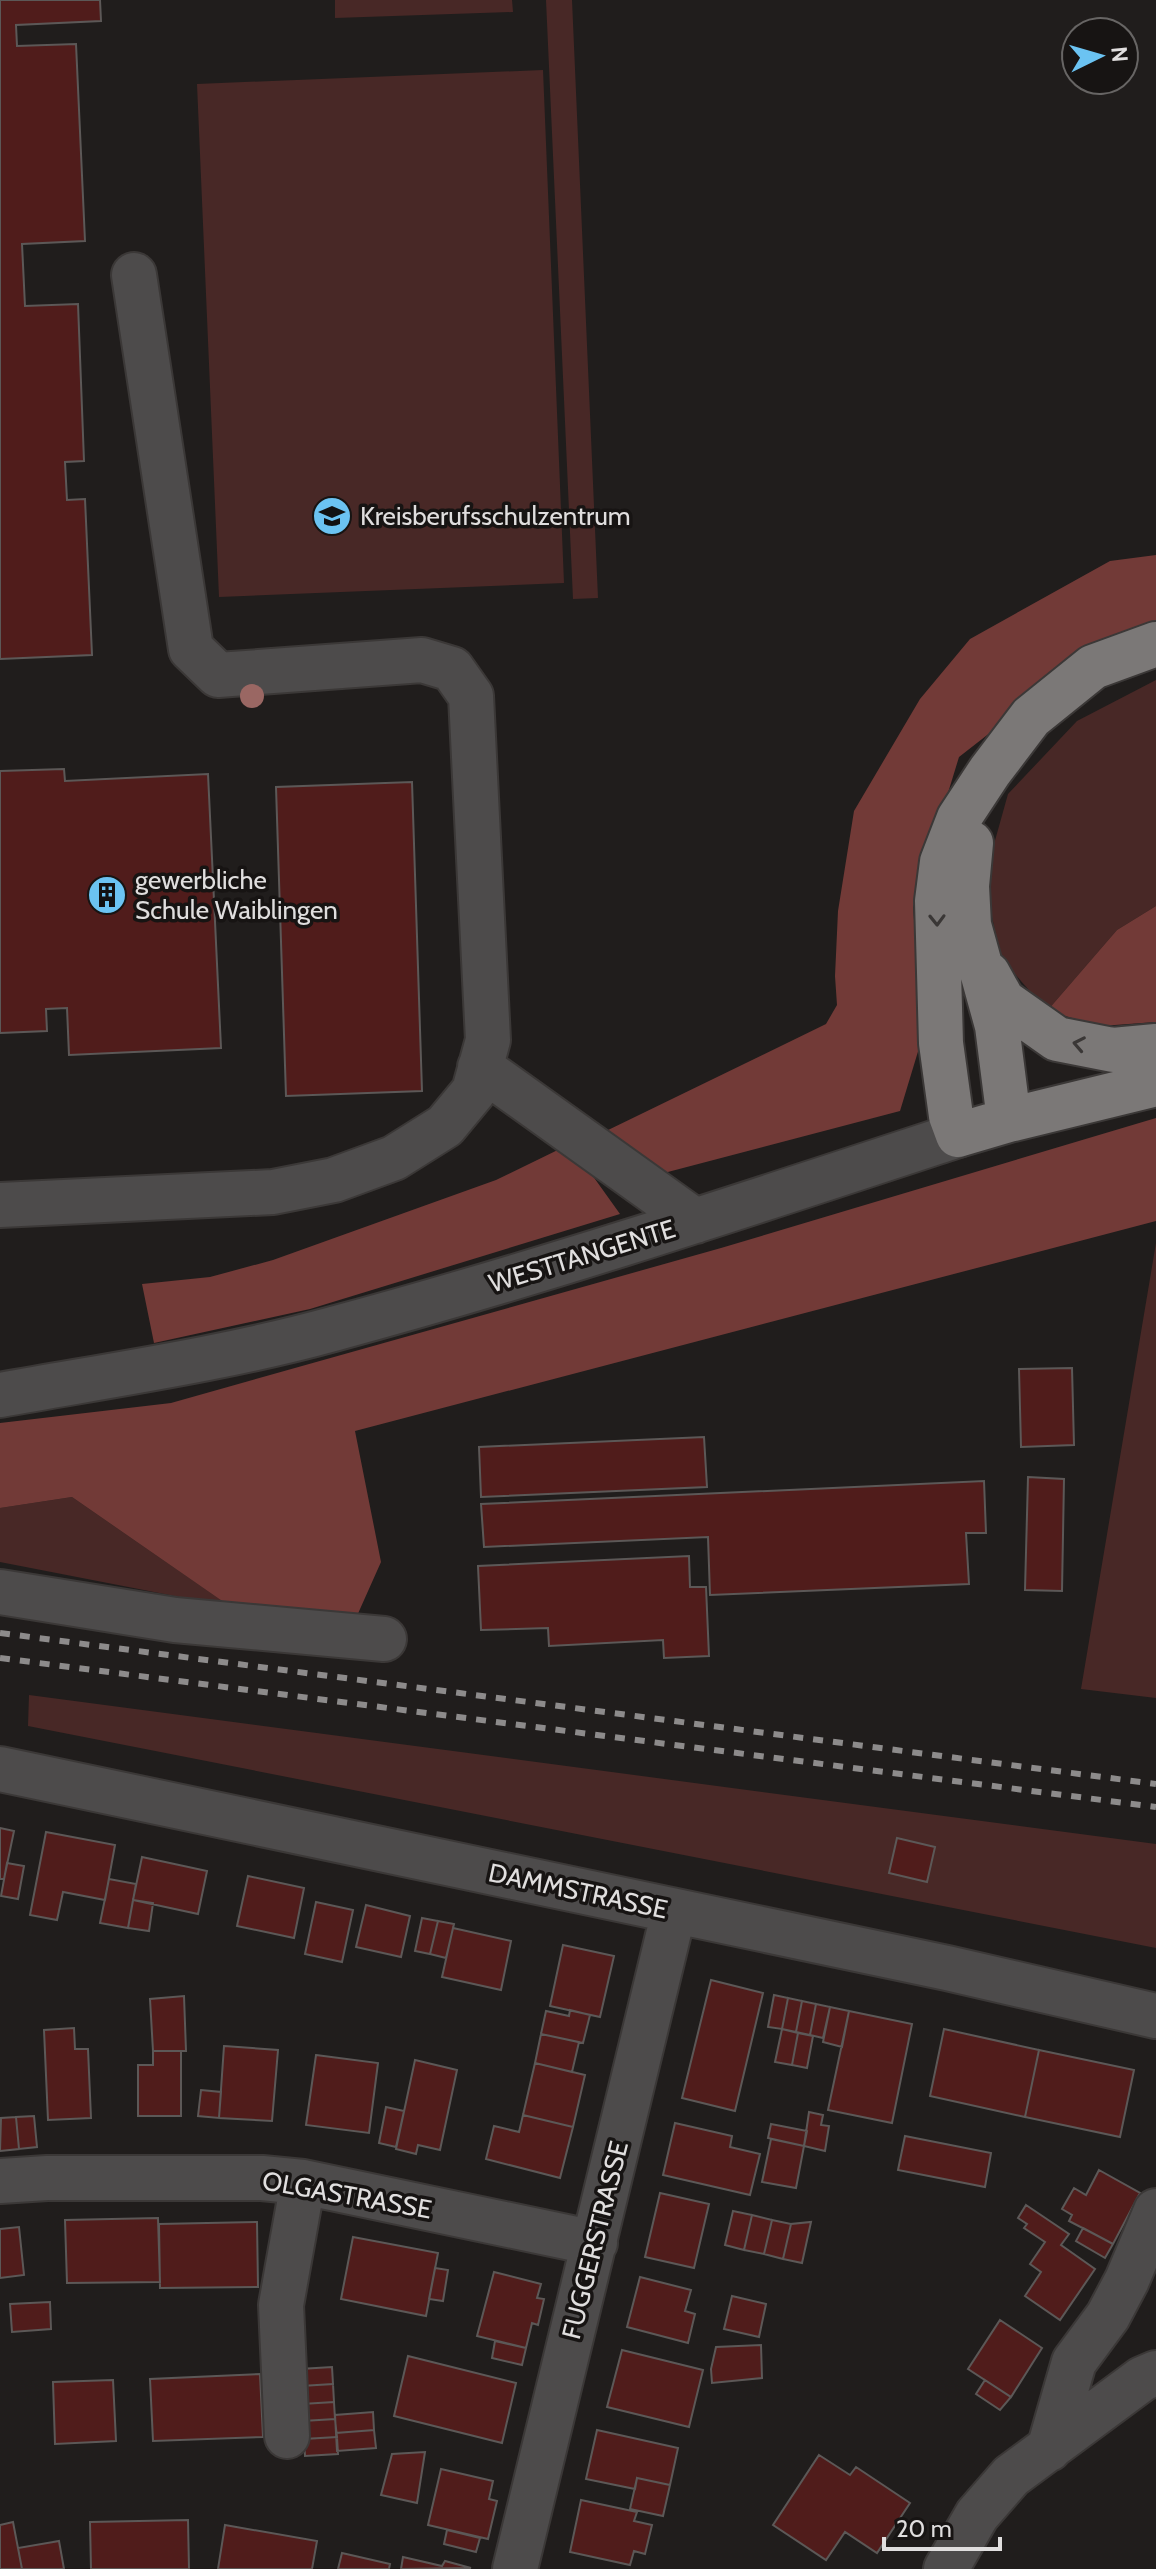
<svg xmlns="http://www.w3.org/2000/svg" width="1156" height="2569" font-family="Cabin,sans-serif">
<rect width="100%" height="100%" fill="#201d1c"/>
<path fill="#482826" d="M335,0H512L513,12L335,18Z
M546,0H572L598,598L573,599Z
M543,70L564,583L219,597L197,84Z
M1156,680V906L1117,930L1047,1011L1001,958L984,880L1008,794L1077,721Z
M1156,1243V1698L1081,1689Z
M72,1497L231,1607L0,1562V1508Z
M29,1695L1156,1844V1948L28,1726Z"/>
<path fill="#723a37" d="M1156,555V625L1110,639L959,757L913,907L923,1035L900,1111L664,1173L604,1132L826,1024L837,1005L835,976L838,911L854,811L920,699L970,639L1110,561Z
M1156,906V1022L1101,1026L1047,1011L1117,930Z
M1156,1118V1221L355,1431L381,1562L352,1627L238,1612L72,1497L0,1508V1423L171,1403L721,1248Z
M570,1144L620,1214L310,1309L154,1343L142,1284L210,1277L273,1260L496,1180Z"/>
<path fill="#501c1b" stroke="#5c5857" stroke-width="2" d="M0,0H100L101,21L16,25L17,46L76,44L85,241L22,244L25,306L78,304L84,461L65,462L67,500L85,499L92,655L0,659Z
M64,769L65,781L208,774L221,1048L69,1055L67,1008L46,1009L47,1031L0,1033V771Z
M412,782L422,1091L286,1096L276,787Z
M1072,1368L1074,1445L1021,1447L1019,1369Z
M704,1437L707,1487L481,1497L479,1447Z
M1028,1477L1064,1479L1062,1591L1025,1590Z
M984,1481L986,1533H966L969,1584L710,1595L708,1537L484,1547L481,1504Z
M689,1556L690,1587H706L709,1656L664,1658L663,1640L549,1646L548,1628L481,1630L478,1566Z
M0,1828L14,1831L4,1879H0Z
M46,1832L115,1845L105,1900L63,1892L57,1920L30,1915Z
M897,1838L935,1847L927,1882L889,1873Z
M142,1857L207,1871L198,1914L133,1900Z
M7,1863L24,1866L18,1899L1,1896Z
M248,1876L304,1888L294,1938L237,1926Z
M109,1879L136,1884L128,1928L100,1923Z
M133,1900L153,1903L149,1931L128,1928Z
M316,1902L353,1910L342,1962L305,1954Z
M366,1905L410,1916L401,1957L356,1947Z
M422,1918L438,1921L430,1954L415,1951Z
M438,1921L454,1924L446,1958L430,1954Z
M453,1928L511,1941L501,1990L442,1977Z
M563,1945L614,1956L600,2017L550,2006Z
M711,1980L763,1993L735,2111L682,2098Z
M774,1995L788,1998L782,2029L768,2027Z
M184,1996L186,2051H153L150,1999Z
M788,1998L802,2001L796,2032L782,2029Z
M802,2001L816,2004L810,2035L796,2032Z
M816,2004L830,2007L823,2038L810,2035Z
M830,2007L849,2011L842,2047L823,2042Z
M570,2010L590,2015L583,2043L541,2034L546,2011L569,2016Z
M849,2011L912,2024L892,2123L828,2110Z
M74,2028L75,2049H88L91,2118L48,2120L44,2030Z
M782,2029L798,2033L792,2065L775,2062Z
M944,2029L1039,2050L1025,2117L930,2096Z
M798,2033L813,2036L807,2068L792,2065Z
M541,2034L579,2042L572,2072L535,2063Z
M224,2046L278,2050L272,2121L219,2118Z
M1039,2050L1134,2070L1120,2137L1025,2117Z
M153,2051H181V2116H138V2065H153Z
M316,2055L378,2063L369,2133L306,2125Z
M415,2060L457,2070L440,2150L418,2145L416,2154L396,2149Z
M535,2063L585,2075L573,2127L523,2115Z
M201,2090L221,2092L219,2118L198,2116Z
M386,2107L404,2111L396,2147L379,2143Z
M809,2112L823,2115L821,2125L829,2126L825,2151L804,2146Z
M523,2115L573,2127L560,2178L486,2159L494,2126L519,2132Z
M34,2116L37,2147L19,2149L16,2117Z
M16,2117L19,2149L0,2151L1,2118Z
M675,2123L732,2136L730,2147L760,2154L750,2195L663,2175Z
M771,2124L807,2131L804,2146L768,2138Z
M905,2136L991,2153L985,2187L898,2170Z
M771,2139L804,2146L796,2188L762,2182Z
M1099,2170L1140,2193L1113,2244L1069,2221L1072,2215L1062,2209L1074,2188L1086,2195Z
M660,2193L709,2204L694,2268L645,2257Z
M1026,2205L1069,2234L1061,2245L1095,2269L1060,2320L1025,2296L1041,2272L1030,2264L1045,2242L1024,2228L1027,2224L1018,2218Z
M733,2211L752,2215L744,2250L725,2245Z
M752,2215L772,2220L764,2254L744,2250Z
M158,2218L160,2282L67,2283L65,2220Z
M772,2220L791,2224L783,2259L764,2254Z
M257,2222L258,2287L160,2288L159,2224Z
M811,2222L802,2263L783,2259L791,2224Z
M19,2227L24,2275L0,2278V2229Z
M1083,2228L1113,2244L1105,2258L1076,2241Z
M353,2237L438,2253L426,2316L341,2299Z
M435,2268L448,2270L443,2301L429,2299Z
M494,2272L541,2284L537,2298L544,2299L538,2325L532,2323L526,2348L477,2336Z
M640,2277L691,2290L685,2311L695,2314L688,2343L627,2327Z
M732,2296L766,2304L759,2337L724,2329Z
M50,2302L51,2329L12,2332L10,2304Z
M1000,2320L1042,2348L1011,2397L968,2369Z
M495,2341L526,2348L522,2365L492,2358Z
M761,2345L762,2378L712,2383L711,2369L716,2347Z
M622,2350L703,2370L689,2427L607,2407Z
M408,2356L516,2383L502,2443L394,2416Z
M332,2367L333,2384L301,2386L300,2369Z
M260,2374L263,2437L153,2441L150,2379Z
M113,2380L116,2441L55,2444L53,2382Z
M985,2380L1011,2397L1000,2410L976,2394Z
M333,2384L334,2402L302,2404L301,2386Z
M334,2402L335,2419L303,2421L302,2404Z
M373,2412L374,2430L336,2433L335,2415Z
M335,2419L337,2437L304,2439L303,2421Z
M374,2430L376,2448L337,2451L336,2433Z
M597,2430L678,2448L670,2485L637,2478L635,2489L586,2479Z
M337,2437L338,2454L305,2456L304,2439Z
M425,2452L417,2503L381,2495L392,2454Z
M819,2455L850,2475L856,2467L910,2503L877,2553L845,2532L826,2560L773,2525Z
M441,2469L493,2481L489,2499L497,2501L488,2539L428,2525Z
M637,2478L670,2485L663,2516L630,2509Z
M581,2500L637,2512L634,2521L652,2525L645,2554L634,2551L630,2565L570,2552Z
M188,2520L189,2569H91L90,2522Z
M13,2522L22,2569H0V2525Z
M225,2525L317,2541L312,2569H218Z
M447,2530L480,2538L476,2552L444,2544Z
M59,2541L64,2569H22L18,2548Z
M342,2553L390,2564L389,2569H338Z
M403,2557L442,2566L445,2561L471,2568L401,2569Z"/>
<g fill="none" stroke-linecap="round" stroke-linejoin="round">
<defs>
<path id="minor" d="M480,1067L695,1221
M0,1205L273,1192L334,1180L394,1158L445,1126L474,1091L488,1040L471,696L452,669L422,660L218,675L191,649L134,275
M0,1395C111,1375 224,1359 333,1329C544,1272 751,1203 958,1135
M0,1592L175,1620L384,1639
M0,1769L947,1968L1156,2016
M0,2181L47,2178H262L303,2182L595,2243
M287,2436L281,2305L303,2182
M1049,2449L1074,2362L1108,2316L1127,2280L1156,2211
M515,2569L674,1911
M946,2569L977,2515L1011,2476L1142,2379L1156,2373"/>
<path id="major" d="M1156,644L1093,667L1031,717L990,771L959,818L942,862L937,901L941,1043L951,1116L958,1135L1009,1120L1156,1084
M971,843L967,886L969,925L997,1026L1009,1120
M988,974L1003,1001L1057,1039L1113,1050L1156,1046"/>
</defs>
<use href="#minor" stroke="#3b3837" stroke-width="48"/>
<use href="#major" stroke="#3b3837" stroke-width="48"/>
<use href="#minor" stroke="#4d4b4b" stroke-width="44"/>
<use href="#major" stroke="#7b7877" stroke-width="44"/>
<path stroke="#8d8b8b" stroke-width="6" stroke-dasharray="10 10" stroke-linecap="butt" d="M0,1633L1156,1784
M0,1658L1156,1807"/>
</g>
<circle fill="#9a6763" cx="252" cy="696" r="12"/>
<defs><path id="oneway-chevron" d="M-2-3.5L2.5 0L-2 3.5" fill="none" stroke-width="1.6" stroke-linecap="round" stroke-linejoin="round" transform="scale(2)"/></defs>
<g stroke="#3a3736">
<use href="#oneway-chevron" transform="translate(937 920) rotate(89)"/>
<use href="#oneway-chevron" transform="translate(1079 1044) rotate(-169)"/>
</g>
<defs>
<symbol id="school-disc" viewBox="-11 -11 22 22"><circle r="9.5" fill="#6bc3f2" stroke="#171413"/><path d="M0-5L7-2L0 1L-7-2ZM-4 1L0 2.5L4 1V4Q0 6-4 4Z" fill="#111"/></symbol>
<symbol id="building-disc" viewBox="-11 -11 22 22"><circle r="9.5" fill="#6bc3f2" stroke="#171413"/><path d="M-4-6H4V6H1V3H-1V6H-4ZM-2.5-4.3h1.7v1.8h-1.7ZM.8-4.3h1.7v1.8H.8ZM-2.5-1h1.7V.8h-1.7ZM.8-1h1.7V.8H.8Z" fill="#111"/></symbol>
</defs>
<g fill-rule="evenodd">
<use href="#school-disc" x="310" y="494" width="44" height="44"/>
<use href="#building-disc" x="85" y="873" width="44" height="44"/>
</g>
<g text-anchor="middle" stroke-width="7" stroke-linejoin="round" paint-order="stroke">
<g font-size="26" fill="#e0dede" stroke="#171413" text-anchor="start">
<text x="360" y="525">Kreisberufsschulzentrum</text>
<text x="135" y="889">gewerbliche<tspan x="135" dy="30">Schule Waiblingen</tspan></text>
</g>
<g font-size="26" fill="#e0dede" stroke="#171413">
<text transform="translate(582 1256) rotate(-17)" y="9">WESTTANGENTE</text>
<text transform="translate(578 1891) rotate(12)" y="9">DAMMSTRASSE</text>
<text transform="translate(347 2195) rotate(10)" y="9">OLGASTRASSE</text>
<text transform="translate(595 2240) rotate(-76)" y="9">FUGGERSTRASSE</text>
</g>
</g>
<g transform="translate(1100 56) rotate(85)"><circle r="38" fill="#171413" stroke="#676564" stroke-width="2"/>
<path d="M0-6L14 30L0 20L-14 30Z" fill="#6bc3f2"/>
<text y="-12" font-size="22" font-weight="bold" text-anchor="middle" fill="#e0dede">N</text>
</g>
<path d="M884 2537v12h116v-12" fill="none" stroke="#e0dede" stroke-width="4"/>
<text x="896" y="2537" font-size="24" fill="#e0dede" stroke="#171413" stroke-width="6" paint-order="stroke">20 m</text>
</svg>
